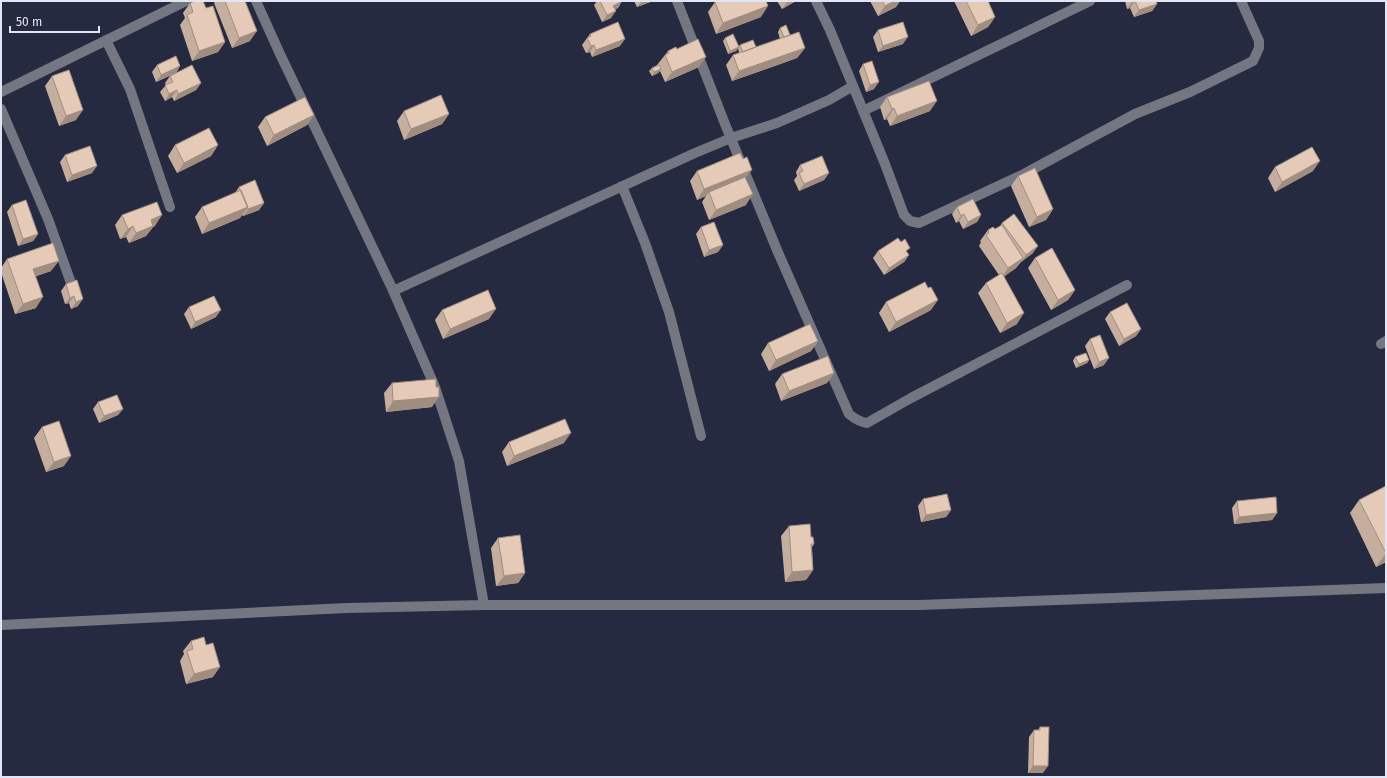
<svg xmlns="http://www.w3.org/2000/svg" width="1387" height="778" font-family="'Fira Sans',sans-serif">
<rect width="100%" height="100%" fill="#262a40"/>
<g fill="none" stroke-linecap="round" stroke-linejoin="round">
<path stroke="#747682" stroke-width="10" d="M256,1L280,54L391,286L435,387L459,461L484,605
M677,1L725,124L777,250L849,414C855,419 860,422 867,423L911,398L1127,285
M816,1L830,30L885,164L904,215L910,221L919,223L1024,174L1135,114L1190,92L1253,61L1259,48V41L1241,1
M106,40L130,89L170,207
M1,92L186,1
M1,109L48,219L75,294
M863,111L1090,1
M622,186L645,243L669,312L701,436
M393,291L695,153L731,138L777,123L829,100L853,86
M1381,344L1386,341
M1,625L347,608L484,605H919L1386,588"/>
</g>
<path fill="#c5ae9d" d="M216,1H245L250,41L232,48L214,3Z
M597,1H622L618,8L615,9L611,18L602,22L594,5Z
M634,1H653L637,7Z
M777,1H796L782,9Z
M870,1H900L896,7L878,16Z
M954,1H988L995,17L988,27L971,36Z
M1125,1H1156L1157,4L1152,11L1134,17L1130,8L1127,9Z
M715,2L761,17L716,34L708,12Z
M190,3L206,8L225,42L218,52L192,61L180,25L185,18L183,13Z
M780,28L790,35L805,48L797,58L732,81L726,65L733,55L739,53L738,48L736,51L728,54L723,41L725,38L738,47L740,45L756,47L780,39L778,32Z
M878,30L903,44L878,52L873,37Z
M590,34L620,46L592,57L590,52L586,53L582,45Z
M677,49L699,67L665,82L660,71L658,73L652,76L649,71L652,68L657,65L665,55L666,54L668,51Z
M863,64L874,89L866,92L859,71Z
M157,65L180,66L176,73L156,82L152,72Z
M52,76L76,120L59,126L45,86Z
M170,76L201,83L196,90L174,101L172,97L165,101L160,92L166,85L165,83Z
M887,97L930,111L890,126L887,119L884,120L880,107Z
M404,111L449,114L442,124L404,140L397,121Z
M314,115L307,125L267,146L258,127L265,117Z
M175,145H218L211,156L177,173L168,156Z
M65,155L92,173L67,182L60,162Z
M800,165L829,173L824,180L799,191L794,180L797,176L796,172Z
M1275,167L1313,171L1275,192L1268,178Z
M697,171L746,178V205L709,220L702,202L706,196L697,200L690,181Z
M1018,176L1053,209L1046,220L1029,227L1011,186Z
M239,187L264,203L259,210L243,216L242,215L240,218L202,234L195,217L202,207L235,193Z
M12,205L38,234L33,241L18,246L7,212Z
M957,207L981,215L977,222L963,229L959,221L956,223L952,214Z
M122,215L155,226L153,227L146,236L129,243L126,237L120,239L115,225Z
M1002,223L1033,253L1021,262L1016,268L1004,276L1017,324L1000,333L978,293L986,283L999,275L979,246L981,242L980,241L988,230L995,229L1000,226Z
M701,227L723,245L718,252L704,257L696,234Z
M878,251L907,252L909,255L904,262L884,275L873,258Z
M1035,258L1075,290L1068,300L1051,310L1028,268Z
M7,259L51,271L36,276V308L15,314L1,272V268Z
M77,280L78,306L71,309L69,303L65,304L61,291L66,284Z
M928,288L931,310L889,332L879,313L886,302Z
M189,307L216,317L191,329L184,314Z
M442,310L489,319L443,339L435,320Z
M1110,312L1141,329L1136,336L1119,346L1105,319Z
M1090,339L1104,365L1094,369L1085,346Z
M818,341L811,351L769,371L761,354L768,343Z
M1075,357L1089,360L1087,363L1076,368L1073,361Z
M834,373L827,383L781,401L775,384L782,374Z
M392,383L432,407L386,412L384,393Z
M98,402L123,409L118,415L99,423L93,409Z
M42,427L64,466L46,472L34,438Z
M509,442L564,443L507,466L502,452Z
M1386,486V562L1376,567L1350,513L1359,500Z
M923,499L951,510L946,517L921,522L918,506Z
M1237,501L1277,513L1272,520L1234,524L1232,508Z
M789,526L811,537L814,544L812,547L813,570L806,580L785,582L781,536Z
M498,538L525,573L518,583L496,586L491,548Z
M191,641L206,645L213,677L186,684L180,661L184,654L183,651Z
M1040,727L1043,773H1028L1029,737L1034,730H1038Z"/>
<path fill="#a08d80" d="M622,1L618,8L609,13L613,6Z
M642,1H653L637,7Z
M788,1H796L782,9L787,2Z
M894,1H900L896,7L878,16L885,6Z
M1135,1L1130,8L1127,9L1132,2Z
M1157,4L1152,11L1134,17L1139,10Z
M768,6L761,17L716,34L723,23Z
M616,11L611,18L602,22L607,15Z
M995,17L988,27L971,36L978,25Z
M257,31L250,41L232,48L239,38Z
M908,37L903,44L878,52L883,46Z
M625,39L620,46L592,57L596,50Z
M225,42L218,52L192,61L199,51Z
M594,45L590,52L586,53L591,46Z
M739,47L736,51L728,54L730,51Z
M805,48L797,58L732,81L739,71Z
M706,57L699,67L665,82L672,72Z
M180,66L176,73L156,82L161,75Z
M661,69L658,73L652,76L654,72Z
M879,82L874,89L866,92L870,85Z
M201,83L196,90L174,101L178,94Z
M177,90L172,97L165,101L169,94Z
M937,101L930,111L890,126L897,116Z
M894,108L887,119L884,120L892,109Z
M83,110L76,120L59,126L66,116Z
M449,114L442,124L404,140L411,129Z
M314,115L307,125L267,146L274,135Z
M218,145L211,156L177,173L184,163Z
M1320,161L1313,171L1275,192L1282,182Z
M97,166L92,173L67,182L72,175Z
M752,170L744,180L709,192L706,196L697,200L704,189Z
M829,173L824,180L799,191L804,184Z
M753,194L746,205L709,220L716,210Z
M264,203L259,210L243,216L248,209Z
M248,207L240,218L202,234L209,223Z
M1053,209L1046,220L1029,227L1037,217Z
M964,214L959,221L956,223L961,216Z
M162,215L155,226L153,227L146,236L129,243L136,233L151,220Z
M981,215L977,222L963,229L968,222Z
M133,226L126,237L120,239L128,229Z
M38,234L33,241L18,246L23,239Z
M723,245L718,252L704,257L709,250Z
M1038,246L1033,253L1021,262L1026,255Z
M909,255L904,262L884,275L889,268Z
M1023,258L1016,268L1001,279L1008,268Z
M59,261L51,271L26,280L33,269Z
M1075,290L1068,300L1051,310L1058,300Z
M74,296L69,303L65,304L70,298Z
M43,297L36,308L15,314L23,304Z
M83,299L78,306L71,309L76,302Z
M938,300L931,310L889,332L896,322Z
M496,309L489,319L443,339L450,329Z
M221,310L216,317L191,329L195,322Z
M1024,313L1017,324L1000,333L1007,323Z
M1141,329L1136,336L1119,346L1124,339Z
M818,341L811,351L769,371L776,360Z
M1109,358L1104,365L1094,369L1099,362Z
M1089,360L1087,363L1076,368L1079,364Z
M834,373L827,383L781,401L789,391Z
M439,397L432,407L386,412L393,401Z
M123,409L118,415L99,423L104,416Z
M571,433L564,443L507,466L514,456Z
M71,456L64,466L46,472L54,462Z
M951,510L946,517L921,522L926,515Z
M1277,513L1272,520L1234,524L1239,517Z
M1386,553V562L1376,567Z
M813,570L806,580L785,582L792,572Z
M525,573L518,583L496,586L504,576Z
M220,667L213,677L186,684L194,674Z
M1033,766H1048L1043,773H1028Z"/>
<path fill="#e5cab7" stroke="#a08d80" d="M195,1H203L206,8L213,6L225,42L199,51L187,15L193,12L190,3Z
M225,1H245L257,31L239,38Z
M600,1H622L613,6L616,11L607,15Z
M718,1H766L768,6L723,23L715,2Z
M882,1H894L885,6Z
M966,1H988L995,17L978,25Z
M1135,1H1156L1157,4L1139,10Z
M618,22L625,39L596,50L594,45L591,46L587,38L591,36L590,34Z
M903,22L908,37L883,46L878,30Z
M786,25L790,35L784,37L780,28Z
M799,32L805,48L739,71L733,55Z
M733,34L739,47L730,51L725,38Z
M698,39L706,57L672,72L665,55L669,53L668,51L676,47L677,49Z
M753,40L756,47L743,52L740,45Z
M176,56L180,66L161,75L157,65Z
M872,61L879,82L870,85L863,64Z
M192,65L201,83L178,94L177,90L169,94L165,85L173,82L170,76Z
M659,65L661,69L654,72L652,68Z
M69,70L83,110L66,116L52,76Z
M929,81L937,101L897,116L894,108L892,109L887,97Z
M441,95L449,114L411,129L404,111Z
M305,97L314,115L274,135L265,117Z
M209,128L218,145L184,163L175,145Z
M90,146L97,166L72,175L65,155Z
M1312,147L1320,161L1282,182L1275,167Z
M740,153L743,159L747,157L752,170L704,189L697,171Z
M822,156L829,173L804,184L799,173L803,171L800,165Z
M1035,168L1053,209L1037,217L1018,176Z
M745,177L753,194L716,210L709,192Z
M255,180L264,203L248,209L239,187Z
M241,190L248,207L209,223L202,207Z
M973,199L981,215L968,222L964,214L961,216L957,207Z
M26,200L38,234L23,239L12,205Z
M157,202L162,215L151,220L153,226L136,233L133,226L128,229L122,215Z
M1014,214L1038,246L1026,255L1002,223Z
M714,222L723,245L709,250L701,227Z
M1002,225L1023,258L1008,268L986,235L989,233L988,230L993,227L995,229Z
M898,238L901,242L905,239L910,248L906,251L909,255L889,268L878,251Z
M53,243L59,261L33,269L43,297L23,304L7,259Z
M1052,248L1075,290L1058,300L1035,258Z
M1002,273L1024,313L1007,323L986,283Z
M77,280L83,299L76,302L74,296L70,298L66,284Z
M925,282L928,288L931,287L938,300L896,322L886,302Z
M488,290L496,309L450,329L442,310Z
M214,296L221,310L195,322L189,307Z
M1127,303L1141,329L1124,339L1110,312Z
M810,324L818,341L776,360L768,343Z
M1100,335L1109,358L1099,362L1090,339Z
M1086,353L1089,360L1079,364L1075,357Z
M828,356L834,373L789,391L782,374Z
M436,379V387H439V397L393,401L392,383Z
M117,395L123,409L104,416L98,402Z
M565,419L571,433L514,456L509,442Z
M59,421L71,456L54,462L42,427Z
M1386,486V553L1359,500Z
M947,494L951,510L926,515L923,499Z
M1276,497L1277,513L1239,517L1237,501Z
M810,524L811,537H813L814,544H811L813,570L792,572L789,526Z
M520,535L525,573L504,576L498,538Z
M204,637L206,645L213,643L220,667L194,674L187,651L193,649L191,641Z
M1040,727H1049L1048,766H1033L1034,730H1040Z"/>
<rect width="1387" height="778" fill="none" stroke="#e2e6f4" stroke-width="4"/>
<path d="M10 26v6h89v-6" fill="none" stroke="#e2e6f4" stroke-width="2"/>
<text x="16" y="26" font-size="12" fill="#e2e6f4" stroke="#262a40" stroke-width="3" paint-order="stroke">50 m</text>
</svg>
